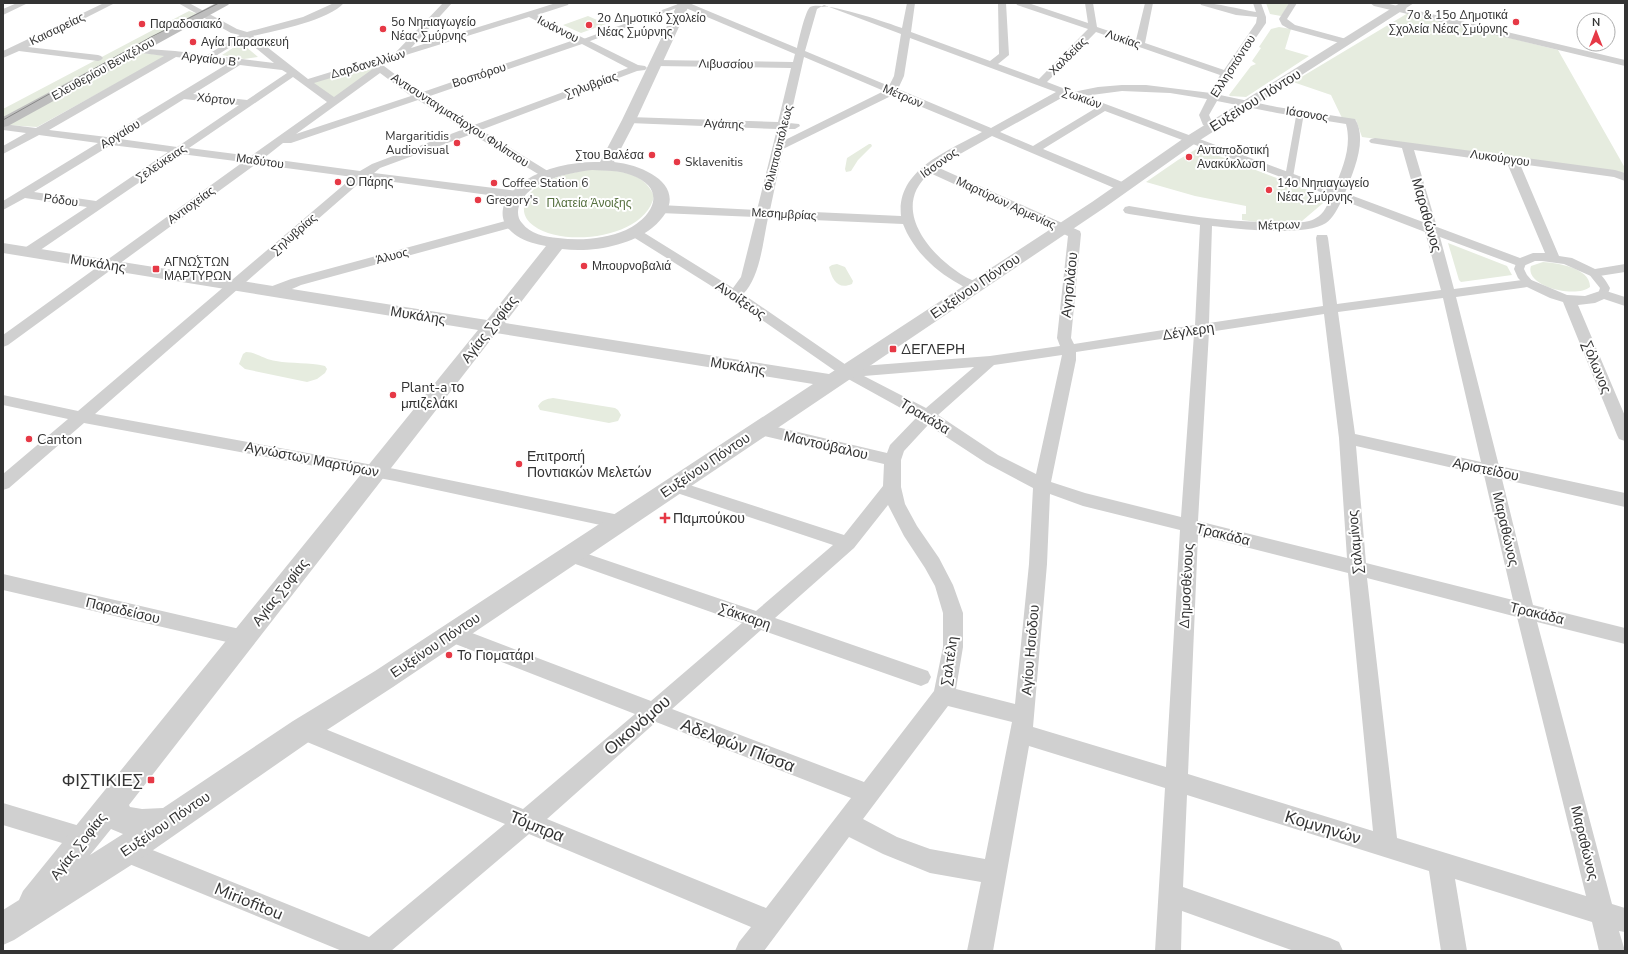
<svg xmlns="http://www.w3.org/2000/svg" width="1628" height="954" font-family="'Nunito Sans',sans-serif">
<rect width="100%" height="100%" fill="#fff"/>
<path fill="#e6ecdf" d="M1266,3H1289L1282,15L1281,16L1270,14Z
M189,11L198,14L3,122V109Z
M1408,13L1558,50L1625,168V173L1362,137L1356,120L1342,118L1331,95L1293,82Z
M588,16L606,24L581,33L563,25Z
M1279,27L1291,29L1285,49L1309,56L1246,97L1230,96L1229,95L1251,66L1256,64L1252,61L1261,48L1259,47L1271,29Z
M236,46H245L258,57L244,59L222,55Z
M137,52L166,56L37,127L6,125Z
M373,63L380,68L333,101L307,82Z
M869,144H871L872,146L858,160L851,171L846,172L845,169L847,158Z
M1198,148L1329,198L1302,221L1265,223L1242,220V214H1246V206L1195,196L1146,182L1178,160Z
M587,170C612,170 643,169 654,196C646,238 564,248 534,226C527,221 523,215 524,206C527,182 568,173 587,170Z
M1448,243L1507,266L1512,275L1461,282L1459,280Z
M1543,262C1557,263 1591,268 1590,287C1576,299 1524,286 1531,266Z
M837,264L845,267L853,281L852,284C838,290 832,280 829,267L832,265Z
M246,352C256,352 265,360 276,361C292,364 309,362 325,366L327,369L325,373L317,379L307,382L245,369L239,364L243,354Z
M553,398L615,408L618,410L621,415L618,421L609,423L540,410L538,406C542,400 546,399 553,398Z"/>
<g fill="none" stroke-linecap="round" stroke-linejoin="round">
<path fill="#d0d0d0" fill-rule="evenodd" d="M681,3L687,4L585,43H579L578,41Z
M243,33H249L250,35L209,60H203L202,58Z
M1297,111H1303L1304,113L1293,177L1289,180L1285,177Z
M1521,260L1526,263L1524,269L1527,275L1534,283L1533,285H1525L1518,278L1514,269L1517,261Z
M1593,270C1601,272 1606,281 1610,288L1607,296H1599L1598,294L1600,288L1588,273Z"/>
<path fill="#d0d0d0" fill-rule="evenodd" d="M17,3H28L3,15V9Z
M104,3H115L28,47L98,55L101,56L103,58L101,60L98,61L19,51L3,58V51Z
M178,3H189L237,29L247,32L303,17L334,3H344C329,20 276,31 253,36L308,79L396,52L443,3H452L411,48L556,3H569L568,5L537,15L638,65L645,66L647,68L645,70L637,71L481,130L551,173L553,175L551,177H543L472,134L380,168L374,173L517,191L521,192L523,195L521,198L517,199L365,178L95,414L395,469L619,515L625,517L628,522L625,527L619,529L395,481L84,423L9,488L3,490V474L68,419L3,405V395L78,411L353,177L256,164L8,345L3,347V335L243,162L181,154L33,255H23L21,252L23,249L87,207L25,198L3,210V201L98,143L39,135L3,154V146L26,133L3,130V124L36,128L164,56L134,52L132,50L134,48L175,51L274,63L240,35L231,33ZM529,17L574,40L420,93L380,63ZM582,44L628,68L474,125L427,97ZM176,57L229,63L107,137L49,130ZM240,65L282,70L287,73L247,100L193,94ZM371,66L374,68L334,97L314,83ZM380,73L411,96L296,134ZM293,77L327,102L251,156L189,148ZM184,99L239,105L177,147L120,139ZM418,100L464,129L372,164L360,171L264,158L283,143H291ZM111,145L168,152L96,201L34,192Z
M680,3H689L797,48C799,39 805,12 810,7C822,0 886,22 902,28L907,3H915L911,32L990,61L999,54L998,3H1006L1009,55L998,64L1039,79L1088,29L1017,5L1016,3H1028L1088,23L1085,3H1093L1097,27L1136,40L1145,3H1153L1145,43L1224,70L1256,23L1257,17L1236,15L1201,5L1200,3C1219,3 1237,9 1256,12L1253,3H1261L1266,17V23L1231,74L1220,95L1277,107L1355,119C1368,140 1353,172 1345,193L1423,222L1402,148L1371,143L1369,141L1371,139L1375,138L1615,170L1625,173V181L1614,177L1520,164L1559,256L1572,258L1595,269L1625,264V272L1593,277L1564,264L1542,261H1535L1521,267L1440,237L1454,289L1529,279L1567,295L1585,296L1603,290L1625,297V306L1604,299L1595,303L1578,305L1625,416V441L1619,439L1617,435L1563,302L1550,298L1527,287L1456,297L1499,466L1625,493V507L1502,479L1533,605L1625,628V644L1537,622L1612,904L1625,908V932L1619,931L1625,951H1599L1592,922L1455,879L1467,951H1441L1429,871L1187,795L1183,887L1330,938L1339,942L1343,951H1294L1182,911L1181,951H1155L1165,788L1029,746L993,951H967L981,882L930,873L883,854L849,837L764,951H735L739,942L751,927L529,834L391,951H342L117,859L113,851L117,843L125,839L369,937L505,824L295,737L292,730L295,723L303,720L523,809L635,714L445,640L442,634L445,628L452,626L459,628L651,701L742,623L564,560L561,555L564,550L570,548L756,611L833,545L668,490L665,486L668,482L674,480L844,535L883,486L884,464L760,435L754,433L752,429L754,425L760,423L887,453L890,445L917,417L841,375L729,297L630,235L628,232L630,229H638L733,288L741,277L756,217L660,213L656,212L654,209L656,206L660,205L757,210L777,129L629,123L624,120L629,117L778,122L791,68L655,66L650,63L655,60L793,62L795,54L681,6ZM824,5L901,34L894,76L889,86L805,51L817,9ZM1096,32L1220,75L1211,93L1146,85H1122L1098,87L1073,92L1047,82ZM910,38L1056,92L991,128L898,89L904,76ZM804,57L884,91L785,140L788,129H795L800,126L799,124L789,123ZM1122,91L1170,93L1207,99L1199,115L1203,125L1212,130L1217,127L1212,122L1209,115L1217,101L1277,113L1346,124C1352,146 1343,168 1334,189L1084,96ZM893,95L982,132C949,151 896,169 901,216L770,210L783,149ZM1065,96L1096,108L1033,146L1000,132ZM1105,111L1331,196C1328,204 1324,214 1316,218C1307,224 1292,222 1282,222C1231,223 1180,215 1129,206L1125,207L1123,210L1125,213L1129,214L1200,225L1195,325L1074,344L1071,338L1081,234L1080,231L937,167L992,136L1119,190H1127L1129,187L1127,184L1043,149ZM1414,150L1507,163L1545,253H1533L1520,258L1437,227ZM930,173L1068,236L1057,338L1060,346L990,356L849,367L743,294C760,278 763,241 768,218L903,224C913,250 935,271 959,284C966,288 971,292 979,290L981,287L979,284C971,279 962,276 955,270C924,248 892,205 930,173ZM1342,200L1425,232L1441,290L1337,304L1328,238L1327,235H1317L1316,238L1323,306L1209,323L1212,226C1238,229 1305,237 1326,223C1333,218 1338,208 1342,200ZM1443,298L1481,462L1355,434L1338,312ZM1324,314L1339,438L1347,558L1198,521L1209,332ZM1194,334L1181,517L1085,493L1051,482L1076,360V352ZM1062,355L1036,474L998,455L938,415L994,365ZM974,367L926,408L864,376ZM928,425L986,463L1033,488L1029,564L1015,704L956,689L963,647V613L953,585L939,558L917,526L905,504L901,487V460L904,451ZM1356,446L1484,475L1513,600L1366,563ZM1050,494L1083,506L1180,530L1166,767L1033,727L1047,564ZM888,505L904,536L925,568L935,586L943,613V647L934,691L864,782L672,709L761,630L921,686L928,683L931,677L928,671L775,618L854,548ZM1198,535L1348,573L1373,831L1188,774ZM1367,578L1517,617L1586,896L1397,838ZM948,706L1012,722L985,859L930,849L897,837L863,819ZM656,722L851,798L766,908L547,819Z
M1289,3H1297L1287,19L1295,25L1350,40L1352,42L1347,45L1289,29L1282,25L1279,19Z
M1370,3H1385L1625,60V66L1374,6Z
M513,219L517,220L519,223L517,226L301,285C291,289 278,297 267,294L265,291L267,288L291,279Z
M3,574L244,630L251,632L254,638L251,644L244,646L3,590Z
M3,803L93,830L97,838L93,846L85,850L3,825Z"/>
<path fill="#d0d0d0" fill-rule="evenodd" d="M678,3H690L636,120L614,162C651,166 695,192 652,228C629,246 591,253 562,249L505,323L829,374L1092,202L1187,136L1400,3H1414L1197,142L1104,208L393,687L313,739L136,862L14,940L3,945V910L19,900L23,891L478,330L3,253V243L487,320L546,246C536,244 526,242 517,236C491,219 504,194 526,180C546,167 576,161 600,162L622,120ZM592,170C605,171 619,170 631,175C668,188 654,217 626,230C605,239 580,241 558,238C545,237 530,234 522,223C518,219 517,212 519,206C528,180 569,173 592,170ZM496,333L813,384L375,671L293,721L163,808L142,809L130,807L129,805ZM111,829L123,834L90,855Z"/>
<path fill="#bdbdbd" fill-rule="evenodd" d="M216,3H230L228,5L8,126L3,127V117Z"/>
<path stroke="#888" stroke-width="1" d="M3,120L151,37L219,3"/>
</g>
<g fill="#e63946" stroke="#fff" stroke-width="1.5">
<circle cx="1516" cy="22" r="4"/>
<circle cx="142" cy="24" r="4"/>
<circle cx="589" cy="25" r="4"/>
<circle cx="383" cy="29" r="4"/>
<circle cx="193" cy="42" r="4"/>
<circle cx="457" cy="143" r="4"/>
<circle cx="652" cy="155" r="4"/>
<circle cx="1189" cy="157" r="4"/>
<circle cx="677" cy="162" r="4"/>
<circle cx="338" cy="182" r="4"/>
<circle cx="494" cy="183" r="4"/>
<circle cx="1269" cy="190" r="4"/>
<circle cx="478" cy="200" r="4"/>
<circle cx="584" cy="266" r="4"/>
<rect x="152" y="265" width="8" height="8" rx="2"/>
<rect x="889" y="345" width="8" height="8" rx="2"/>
<circle cx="393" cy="395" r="4"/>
<circle cx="29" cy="439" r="4"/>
<circle cx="519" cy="464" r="4"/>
<path d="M663 512h4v4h4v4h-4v4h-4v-4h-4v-4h4z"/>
<circle cx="449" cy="655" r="4"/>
<rect x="147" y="776" width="8" height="8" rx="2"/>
</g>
<g text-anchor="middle" stroke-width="4" stroke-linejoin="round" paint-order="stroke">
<g font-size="12" fill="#333" stroke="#fff" text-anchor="start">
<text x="1508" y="19" text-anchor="end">7ο &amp; 15ο Δημοτικά<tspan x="1508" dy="14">Σχολεία Νέας Σμύρνης</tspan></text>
<text x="597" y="22">2ο Δημοτικό Σχολείο<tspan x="597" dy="14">Νέας Σμύρνης</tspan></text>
<text x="391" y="26">5ο Νηπιαγωγείο<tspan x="391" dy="14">Νέας Σμύρνης</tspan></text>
<text x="150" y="28">Παραδοσιακό</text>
<text x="201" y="46">Αγία Παρασκευή</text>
<text x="449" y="140" text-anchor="end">Margaritidis<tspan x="449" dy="14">Audiovisual</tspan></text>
<text x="1197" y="154">Ανταποδοτική<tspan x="1197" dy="14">Ανακύκλωση</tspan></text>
<text x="644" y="159" text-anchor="end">Στου Βαλέσα</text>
<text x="685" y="166">Sklavenitis</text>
<text x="346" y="186">Ο Πάρης</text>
<text x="502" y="187">Coffee Station 6</text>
<text x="1277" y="187">14ο Νηπιαγωγείο<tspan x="1277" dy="14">Νέας Σμύρνης</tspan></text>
<text x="486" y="204">Gregory's</text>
<text x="164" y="266">ΑΓΝΏΣΤΩΝ<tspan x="164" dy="14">ΜΑΡΤΥΡΩΝ</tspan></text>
<text x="592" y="270">Μπουρνοβαλιά</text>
</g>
<g font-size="12" fill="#333" stroke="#fff">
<text transform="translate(57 29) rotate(-26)" y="4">Καισαρείας</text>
<text transform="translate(558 29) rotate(27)" y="4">Ιωάννου</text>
<text transform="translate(1123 39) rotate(19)" y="4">Λυκίας</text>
<text transform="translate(1068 56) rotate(-45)" y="4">Χαλδείας</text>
<text transform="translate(211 59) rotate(7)" y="4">Αργαίου Β᾽</text>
<text transform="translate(368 64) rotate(-16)" y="4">Δαρδανελλίων</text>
<text transform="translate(726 64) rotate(1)" y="4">Λιβυσσίου</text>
<text transform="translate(1233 66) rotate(-57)" y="4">Ελλησπόντου</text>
<text transform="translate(103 69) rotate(-29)" y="4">Ελευθερίου Βενιζέλου</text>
<text transform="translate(479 75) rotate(-18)" y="4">Βοσπόρου</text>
<text transform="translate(591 85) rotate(-20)" y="4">Σηλυβρίας</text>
<text transform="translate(903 96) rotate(23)" y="4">Μέτρων</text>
<text transform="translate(1082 98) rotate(20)" y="4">Σωκιών</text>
<text transform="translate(216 99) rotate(6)" y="4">Χόρτον</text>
<text transform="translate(1307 114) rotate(9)" y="4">Ιάσονος</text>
<text transform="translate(460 120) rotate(33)" y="4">Αντισυνταγματάρχου Φιλίππου</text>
<text transform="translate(724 124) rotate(2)" y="4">Αγάπης</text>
<text transform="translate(120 134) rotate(-31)" y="4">Αργαίου</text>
<text transform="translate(778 148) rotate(-76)" y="4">Φιλιππουπόλεως</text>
<text transform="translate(1500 158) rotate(8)" y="4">Λυκούργου</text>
<text transform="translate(260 161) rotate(8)" y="4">Μαδύτου</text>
<text transform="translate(161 163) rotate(-34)" y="4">Σελεύκειας</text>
<text transform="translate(939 163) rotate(-35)" y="4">Ιάσονος</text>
<text transform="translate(61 200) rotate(8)" y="4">Ρόδου</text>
<text transform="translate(1006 203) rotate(25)" y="4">Μαρτύρων Αρμενίας</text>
<text transform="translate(191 205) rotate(-36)" y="4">Αντιοχείας</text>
<text transform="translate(784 214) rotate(3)" y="4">Μεσημβρίας</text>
<text transform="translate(1279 225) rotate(-2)" y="4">Μέτρων</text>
<text transform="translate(294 234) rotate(-41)" y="4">Σηλυβρίας</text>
<text transform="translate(392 256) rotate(-15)" y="4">Άλυος</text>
</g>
<g font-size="12" fill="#56703f" stroke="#fff">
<text x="589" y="207">Πλατεία Άνοιξης</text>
</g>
<g font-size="14" fill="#333" stroke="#fff">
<text transform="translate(1255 100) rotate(-32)" y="5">Ευξείνου Πόντου</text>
<text transform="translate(1427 215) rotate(74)" y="5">Μαραθώνος</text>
<text transform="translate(98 263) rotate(9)" y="5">Μυκάλης</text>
<text transform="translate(1069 285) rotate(-84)" y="5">Αγησιλάου</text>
<text transform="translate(975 286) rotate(-34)" y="5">Ευξείνου Πόντου</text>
<text transform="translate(741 300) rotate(34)" y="5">Ανοίξεως</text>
<text transform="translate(418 315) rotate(9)" y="5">Μυκάλης</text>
<text transform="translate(489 329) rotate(-52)" y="5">Αγίας Σοφίας</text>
<text transform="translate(1188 331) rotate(-9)" y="5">Δέγλερη</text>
<text transform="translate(738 366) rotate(9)" y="5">Μυκάλης</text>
<text transform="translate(1597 367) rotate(68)" y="5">Σόλωνος</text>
<text transform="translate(925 416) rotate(31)" y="5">Τρακάδα</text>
<text transform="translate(826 445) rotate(13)" y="5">Μαντούβαλου</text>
<text transform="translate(312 459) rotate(11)" y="5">Αγνώστων Μαρτύρων</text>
<text transform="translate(705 465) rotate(-34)" y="5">Ευξείνου Πόντου</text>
<text transform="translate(1486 469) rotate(12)" y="5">Αριστείδου</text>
<text transform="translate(1506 529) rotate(77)" y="5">Μαραθώνος</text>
<text transform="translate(1223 534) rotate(14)" y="5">Τρακάδα</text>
<text transform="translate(1355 542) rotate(-95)" y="5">Σαλαμίνος</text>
<text transform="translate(1186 586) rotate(-87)" y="5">Δημοσθένους</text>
<text transform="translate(280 592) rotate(-52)" y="5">Αγίας Σοφίας</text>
<text transform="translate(123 610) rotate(13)" y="5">Παραδείσου</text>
<text transform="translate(1537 613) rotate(14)" y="5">Τρακάδα</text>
<text transform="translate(745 616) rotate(19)" y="5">Σάκκαρη</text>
<text transform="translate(435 645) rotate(-34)" y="5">Ευξείνου Πόντου</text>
<text transform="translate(1030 650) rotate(-85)" y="5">Αγίου Ησιόδου</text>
<text transform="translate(949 661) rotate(-82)" y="5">Σαλτέλη</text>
<text transform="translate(165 824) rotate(-34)" y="5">Ευξείνου Πόντου</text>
<text transform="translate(1585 843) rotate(76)" y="5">Μαραθώνος</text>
<text transform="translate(78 846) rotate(-52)" y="5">Αγίας Σοφίας</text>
</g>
<g font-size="14" fill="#333" stroke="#fff" text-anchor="start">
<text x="901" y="354">ΔΕΓΛΕΡΗ</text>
<text x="401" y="392">Plant-a το<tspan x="401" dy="16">μπιζελάκι</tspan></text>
<text x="37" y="444">Canton</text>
<text x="527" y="461">Επιτροπή<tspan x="527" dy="16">Ποντιακών Μελετών</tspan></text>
<text x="673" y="523">Παμπούκου</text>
<text x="457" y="660">Το Γιοματάρι</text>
</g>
<g font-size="17" fill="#333" stroke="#fff">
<text transform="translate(637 725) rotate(-41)" y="6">Οικονόμου</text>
<text transform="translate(738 745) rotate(21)" y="6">Αδελφών Πίσσα</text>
<text transform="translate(537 826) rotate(22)" y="6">Τόμπρα</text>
<text transform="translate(1323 827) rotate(17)" y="6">Κομνηνών</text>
<text transform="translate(249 901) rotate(22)" y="6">Miriofitou</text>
</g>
<g font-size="17" fill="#333" stroke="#fff" text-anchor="end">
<text x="143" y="786">ΦΙΣΤΙΚΙΕΣ</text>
</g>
</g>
<rect width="1628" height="954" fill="none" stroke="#333333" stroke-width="8"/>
<g transform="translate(1596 32)"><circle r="19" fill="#ffffff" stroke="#adadad"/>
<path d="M0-3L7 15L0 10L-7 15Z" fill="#e63946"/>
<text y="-6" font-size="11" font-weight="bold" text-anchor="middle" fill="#333333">N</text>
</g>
</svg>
